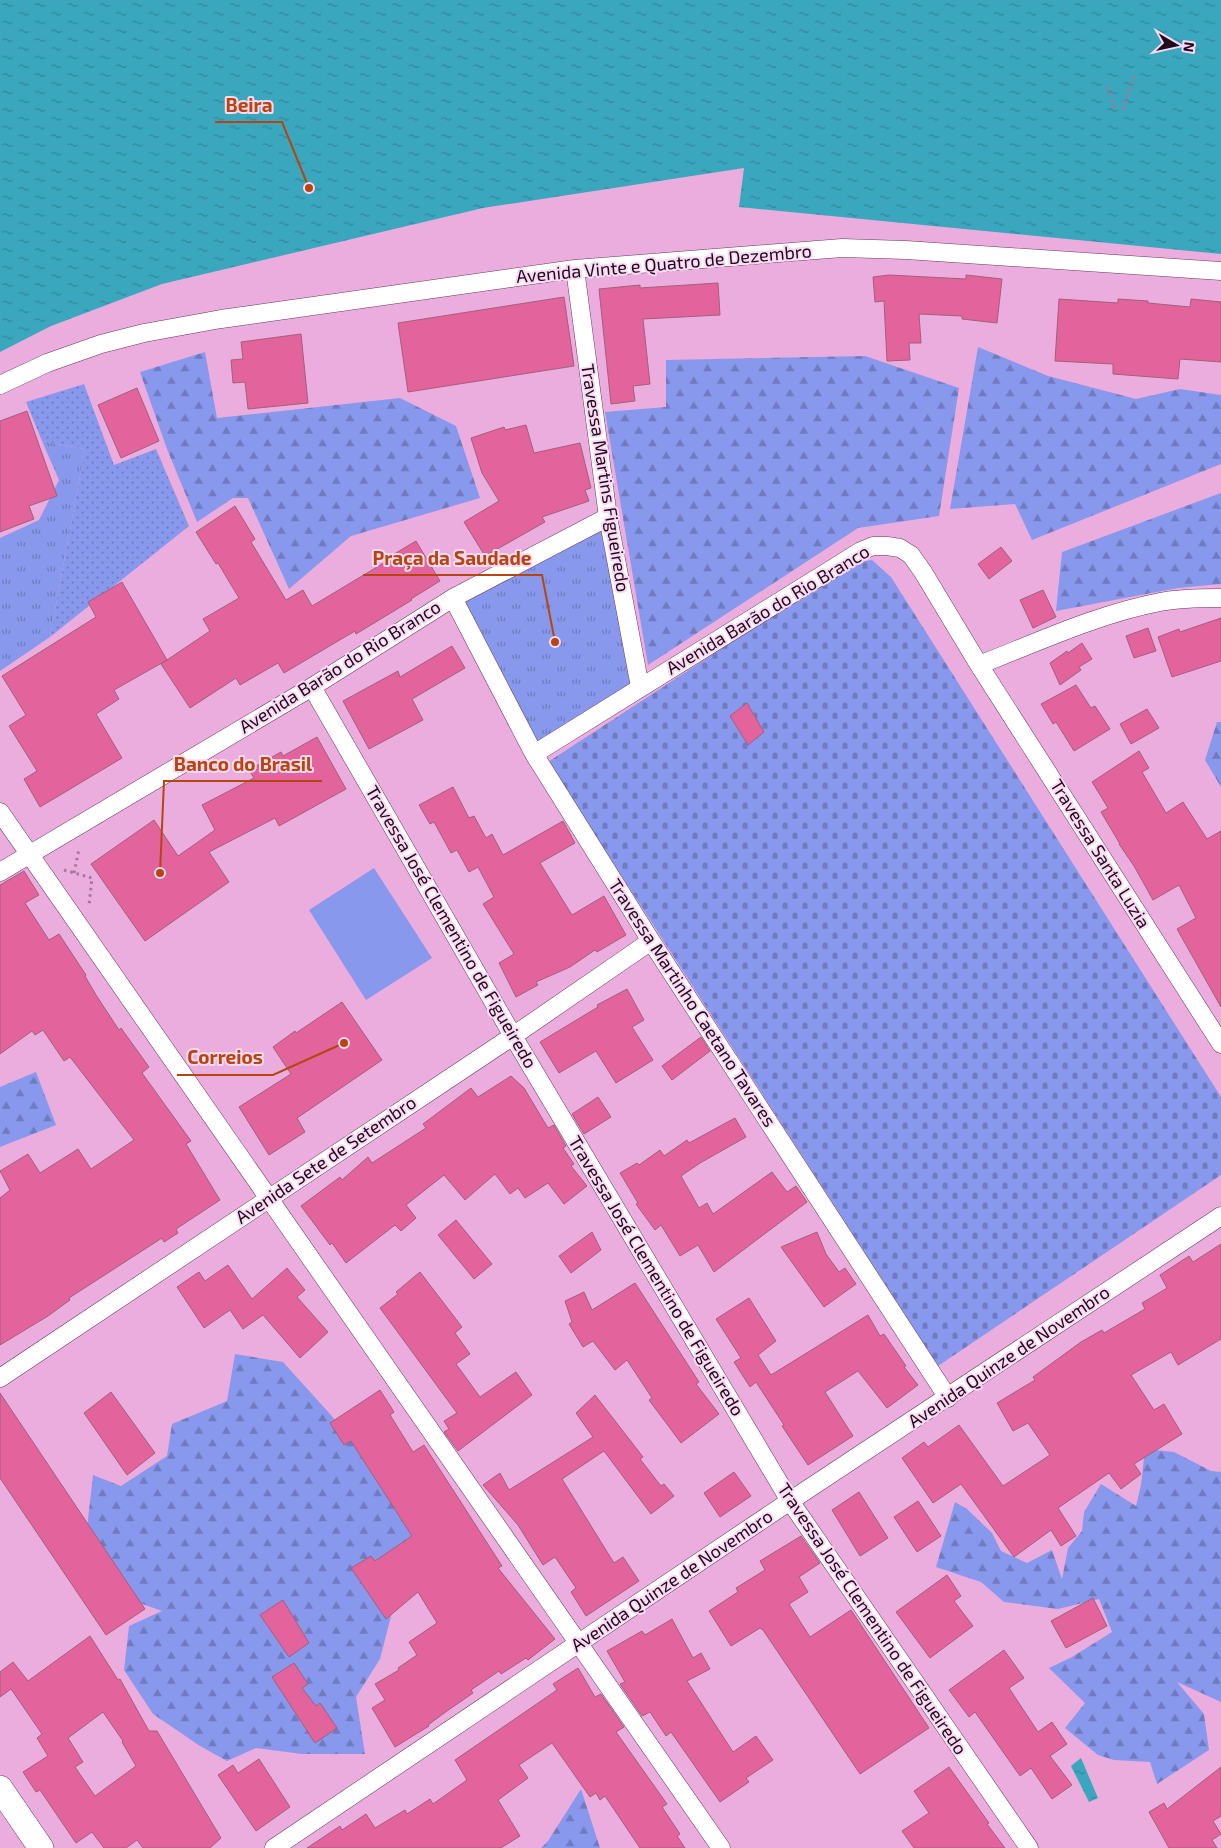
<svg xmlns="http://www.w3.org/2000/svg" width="1221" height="1848" font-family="'Exo 2',sans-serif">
<defs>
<pattern id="grass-dots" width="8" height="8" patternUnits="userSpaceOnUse" patternTransform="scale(1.25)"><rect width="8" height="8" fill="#8898ed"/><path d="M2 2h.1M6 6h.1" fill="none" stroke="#6f7abf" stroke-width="1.8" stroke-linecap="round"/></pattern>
<pattern id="forest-firs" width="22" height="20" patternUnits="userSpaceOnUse" patternTransform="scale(1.25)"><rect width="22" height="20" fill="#8898ed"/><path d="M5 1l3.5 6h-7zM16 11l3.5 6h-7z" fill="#6f7abf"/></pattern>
<pattern id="cemetery-stones" width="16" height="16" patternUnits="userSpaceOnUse" patternTransform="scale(1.25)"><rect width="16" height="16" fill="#8898ed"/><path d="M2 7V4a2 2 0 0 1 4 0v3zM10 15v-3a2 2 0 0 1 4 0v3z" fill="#6f7abf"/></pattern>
<pattern id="park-tufts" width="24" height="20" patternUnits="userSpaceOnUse" patternTransform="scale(1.25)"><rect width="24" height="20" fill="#8898ed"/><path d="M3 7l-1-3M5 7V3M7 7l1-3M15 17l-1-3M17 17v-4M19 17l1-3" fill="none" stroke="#6f7abf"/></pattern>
<pattern id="water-ripples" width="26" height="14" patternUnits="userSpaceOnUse" patternTransform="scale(1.25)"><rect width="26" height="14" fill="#3aa7be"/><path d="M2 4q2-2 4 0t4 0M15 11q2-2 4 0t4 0" fill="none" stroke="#30869a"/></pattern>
</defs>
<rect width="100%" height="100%" fill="#ebaddd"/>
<path fill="url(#grass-dots)" d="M84,384L114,465L156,449L189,526L50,637L85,449L42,441L26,402Z"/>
<path fill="url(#forest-firs)" d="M978,347L1048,376L1136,399L1180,389L1221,395V464L1032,540L1015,504L950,509Z
M205,352L217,418L400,398L456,426L480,498L351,536L289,589L248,498H233L197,522L167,449L140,372Z
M865,356L959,388L939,516L858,528L648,665L605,412L666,407V360Z
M1221,493V584L1178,588L1056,611L1062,552Z
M1217,722H1221V787L1205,760Z
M36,1072L56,1125L0,1147V1087Z
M235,1354L283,1362L330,1414L353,1443L412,1534L380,1659L356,1697L365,1754H302L256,1748L227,1761L200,1746L153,1714L124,1670L129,1626L162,1611L81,1582L93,1475L121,1486L167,1456L172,1424L227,1401Z
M1145,1449L1174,1452L1211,1471L1221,1472V1702L1177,1682L1204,1714L1209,1750L1157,1784L1150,1762L1114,1760L1098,1755L1065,1728L1085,1703L1049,1668L1072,1657L1112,1632L1099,1599L1058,1609L1004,1602L981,1582L936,1567L955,1502L967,1509L992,1533L1001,1551L1027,1563L1052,1550L1062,1579L1068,1548L1082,1531L1084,1512L1101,1484L1136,1506L1141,1485Z
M581,1789L600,1848H541L548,1841Z"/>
<path fill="url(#cemetery-stones)" d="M872,560L891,577L1221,1097V1175L938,1366L548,762L853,563Z"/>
<path fill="url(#park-tufts)" d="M42,441L85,449L50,637L0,671V538L39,520L59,480Z
M605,524L635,685L536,746L462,599Z"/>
<path fill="#8898ed" d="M374,868L432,958L366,1000L309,910Z"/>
<path fill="url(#water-ripples)" d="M0,0H1221V254L739,207L744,168L483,208L162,284L51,326L0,352Z
M1081,1758L1098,1798L1089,1802L1071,1766Z"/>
<path fill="#e3639c" stroke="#a35f7b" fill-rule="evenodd" d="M889,275L966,279V275L1002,279L997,323L962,319V316L919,314L921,343H909L910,360L887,361L884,301L875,302L873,277Z
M718,283L720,315L643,319L650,384L633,386L635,401L611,404L599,289L640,285V288Z
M564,297L574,366L408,392L398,323Z
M1059,299L1118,303V299L1148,301V303L1190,307L1191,299L1221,302V362L1180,359L1178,379L1113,374V364L1055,361Z
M301,334L308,403L248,409L245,382L233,383L231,360L243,359L241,342Z
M137,388L159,441L121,458L98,405Z
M27,411L57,496L29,506L34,519L0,532V421Z
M526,425L534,453L580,443L591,488L585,490L589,501L542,517L545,522L485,556L464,522L499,501L482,473L471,438L504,427L505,430Z
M235,506L255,539L251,542L286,600L303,590L312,606L392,558L391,556L416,541L440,581L411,599L412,600L356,634L355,631L284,673L278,663L240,685L236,678L190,708L161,664L210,631L203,619L239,598L218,563L216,564L196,532Z
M1001,547L1012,561L989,579L978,564Z
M122,582L167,660L114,690L119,699L96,714L122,758L40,807L24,779L37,771L9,726L26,715L2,676L96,617L88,602Z
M1043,590L1056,617L1033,628L1020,600Z
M1221,618V661L1172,677L1158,637L1179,629L1180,632Z
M1148,628L1156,651L1134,658L1126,636Z
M1082,643L1092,659L1079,667L1081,670L1060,685L1050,663L1067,651L1068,653Z
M452,646L465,668L412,699L423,720L369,749L343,701L398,671L400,677Z
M1076,685L1091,708L1095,706L1110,729L1074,751L1056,722L1053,724L1041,704Z
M747,703L764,732L748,745L730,716Z
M1147,709L1159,728L1131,744L1120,724Z
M317,737L346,789L279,826L275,818L209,852L229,882L145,941L91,864L154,820L178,856L215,830L202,805L254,778L249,770L281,752L283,756Z
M1139,751L1149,768L1142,772L1166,813L1183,802L1207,839L1221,831V1007L1177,929L1196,918L1179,885L1153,900L1134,866L1119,844H1120L1101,812L1108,808L1092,782Z
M453,787L469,818L474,816L486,838L492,834L503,855L563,821L575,843L540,863L572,915L604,896L626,935L597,952L595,950L570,967L536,982L538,985L516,997L499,963L514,954L483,904L494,897L478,867L469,872L457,850L451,853L434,822L430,824L419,805Z
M24,871L39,895L25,903L49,940L59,934L86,975L85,976L96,995L119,1030L121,1028L149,1067L142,1073L191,1141L186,1144L220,1200L176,1229L178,1233L164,1242L162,1238L69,1298L70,1300L48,1316L0,1345V1198L10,1190L0,1171L28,1154L40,1173L78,1149L91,1169L134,1140L70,1057L64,1061L43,1030L35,1035L32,1031L0,1054V885Z
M627,989L644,1020L632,1027L653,1060L616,1083L596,1051L559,1073L540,1042L598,1007L597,1005Z
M342,1002L382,1060L297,1118L305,1132L269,1155L239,1107L291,1074L273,1047L295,1031L296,1033Z
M701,1037L710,1051L672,1080L662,1066Z
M511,1076L524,1088L548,1128L554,1125L566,1146L563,1148L574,1164L571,1166L587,1186L564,1204L548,1183L525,1198L518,1188L510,1194L495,1174L465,1200L444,1175L406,1205L416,1218L401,1231L395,1225L346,1263L332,1243L330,1245L301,1206L340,1177L342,1180L368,1157L372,1163L426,1128L423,1124L471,1088L478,1097Z
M598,1097L611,1117L584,1134L572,1114Z
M735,1118L746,1137L700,1163L681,1176L699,1208L707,1203L713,1214L772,1172L787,1192L796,1186L807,1202L714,1272L698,1245L680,1256L661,1225L655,1230L636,1204L638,1203L620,1173L637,1163L639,1165L660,1150L664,1156L687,1140L689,1143Z
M456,1220L492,1264L474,1279L438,1235Z
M592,1232L601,1250L571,1273L559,1256Z
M817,1232L826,1254L839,1272L845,1268L856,1284L824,1307L781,1247Z
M1221,1244V1339L1178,1365L1171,1352L1131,1375L1154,1410L1164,1404L1182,1434L1134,1464L1141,1474L1121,1489L1109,1473L1058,1508L1076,1536L1061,1546L1051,1530L1014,1557L961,1484L933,1503L902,1458L924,1442L928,1447L959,1425L1003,1486L1050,1455L1028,1423L1013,1431L997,1403L1035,1380L1033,1377L1081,1342L1102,1330L1104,1333L1145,1309L1142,1303L1167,1288L1160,1275L1189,1256L1193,1262Z
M228,1265L252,1299L287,1268L305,1290L297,1297L328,1332L300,1358L263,1315L243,1329L230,1310L204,1328L177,1287L199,1272L205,1281Z
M420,1272L462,1327L455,1333L470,1354L456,1364L480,1397L516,1372L532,1395L458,1451L444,1432L449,1429L444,1421L457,1413L380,1308L398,1294L396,1292Z
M635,1283L699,1382L696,1384L719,1414L681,1443L649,1400L652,1398L627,1360L615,1370L593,1341L583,1347L569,1324L572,1322L565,1301L584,1292L592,1310Z
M749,1298L776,1341L758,1355L771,1375L868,1315L880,1336L884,1334L906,1366L904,1367L918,1385L887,1408L858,1371L825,1392L853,1436L808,1465L782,1426L784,1425L756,1382L750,1387L734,1362L741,1358L716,1319Z
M380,1390L394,1412L390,1415L413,1452L424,1445L502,1566L498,1568L555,1639L528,1660L526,1658L501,1674L499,1671L471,1690L473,1693L447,1711L428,1725L429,1726L395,1747L372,1708L385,1700L375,1684L399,1670L398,1668L417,1655L409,1642L437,1623L418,1592L386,1619L351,1568L371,1556L375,1561L412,1536L351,1441L344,1445L330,1423Z
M111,1392L155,1453L127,1475L84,1413Z
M0,1393L145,1609L106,1635L0,1478Z
M595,1395L643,1457L640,1459L661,1486L664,1484L674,1496L651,1514L604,1451L562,1479L614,1563L623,1557L639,1581L586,1616L571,1592L576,1588L555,1557L543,1565L518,1525L483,1485L500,1473L509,1490L593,1437L576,1413Z
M734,1472L751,1496L720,1517L704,1493Z
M859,1492L888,1538L860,1556L832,1510Z
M918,1501L941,1536L917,1552L894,1517Z
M801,1536L820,1563L799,1577L808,1592L789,1604L810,1637L851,1610L929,1728L860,1774L763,1630L760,1628L731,1646L709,1611L738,1592L736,1588L765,1570L760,1561Z
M947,1575L961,1596L954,1601L973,1626L930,1658L896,1612Z
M1093,1598L1107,1626L1066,1648L1051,1621Z
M283,1600L309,1643L289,1657L260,1615Z
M672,1619L693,1658L701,1653L710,1669L687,1681L733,1752L756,1736L773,1760L746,1778L749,1782L720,1802L671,1732L666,1736L650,1712L642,1716L620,1684L625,1682L607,1651L642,1631L645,1635Z
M90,1636L118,1680L120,1679L149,1731H157L221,1838L210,1848H143L137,1840L126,1848H104L92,1832L76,1843L40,1790L36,1792L23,1772L48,1756L37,1738L42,1734L11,1689L0,1697V1672L13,1662L28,1681ZM103,1712L123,1741L122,1742L136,1766L95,1796L75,1767L83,1762L68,1738Z
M1004,1650L1024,1678L1009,1688L1038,1732L1052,1722L1067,1744L1050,1756L1072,1785L1052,1799L1031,1768L1020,1776L975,1712L969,1717L949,1690Z
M294,1663L308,1684L302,1688L316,1706L320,1703L337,1728L315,1743L272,1677Z
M578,1668L595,1697L601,1694L624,1727L616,1732L667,1804L662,1807L680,1834L677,1836L685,1848H640L605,1796L600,1800L596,1793L590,1797L552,1743L519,1765L528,1778L498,1800L520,1836L501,1848H307L340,1826L342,1830L366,1814L375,1828L405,1810L407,1814L430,1799L433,1804L467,1780L455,1760L557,1690L553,1684Z
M259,1759L290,1807L256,1831L218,1775L233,1765L238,1773Z
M949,1767L989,1823L987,1824L1005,1848H914L902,1831L929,1813L914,1791Z
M1221,1767V1816L1213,1821L1221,1834L1212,1840L1217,1848H1169L1149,1812L1164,1803L1167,1809Z"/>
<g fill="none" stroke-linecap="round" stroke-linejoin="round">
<defs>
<path id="street" d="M575,269L608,517L640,687
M0,385L47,363L101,344L144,333L221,319L575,269L842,248L906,250L1221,271
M453,598L534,754L651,941L948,1398
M979,665C1038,642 1098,614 1160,602C1180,598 1201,598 1221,598
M312,687L513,1036L790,1501L1029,1848
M534,754L861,551L873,546H887L900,548L911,555L923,572L979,665L1221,1044
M0,812L721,1848
M0,872L312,687L453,598L608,517
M0,1378L513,1036L651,941
M274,1848L790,1501L1221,1216"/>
<path id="secondary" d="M0,1788L41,1848"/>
</defs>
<use href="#street" stroke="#6b3761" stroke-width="19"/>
<use href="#secondary" stroke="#6b3761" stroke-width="26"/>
<path stroke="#a6769c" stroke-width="3" stroke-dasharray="2.5 4" stroke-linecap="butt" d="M1108,87L1115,108
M1123,109L1134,76
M64,870L92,878L89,905
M74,873L79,849"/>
<use href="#street" stroke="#fff" stroke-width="18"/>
<use href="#secondary" stroke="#fff" stroke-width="25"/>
</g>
<g text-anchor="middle" stroke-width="4" stroke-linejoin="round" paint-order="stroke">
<g font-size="18" fill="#1f091b" stroke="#f9daf2">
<text transform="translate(664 264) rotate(-5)" y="6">Avenida Vinte e Quatro de Dezembro</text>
<text transform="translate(605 478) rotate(81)" y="6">Travessa Martins Figueiredo</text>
<text transform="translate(768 610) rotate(-31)" y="6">Avenida Barão do Rio Branco</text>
<text transform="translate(340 667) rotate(-32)" y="6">Avenida Barão do Rio Branco</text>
<text transform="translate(1100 854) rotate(58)" y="6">Travessa Santa Luzia</text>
<text transform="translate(451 927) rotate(60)" y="6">Travessa José Clementino de Figueiredo</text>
<text transform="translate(692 1003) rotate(57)" y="6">Travessa Martinho Caetano Tavares</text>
<text transform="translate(326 1160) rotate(-34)" y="6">Avenida Sete de Setembro</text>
<text transform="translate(656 1276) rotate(59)" y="6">Travessa José Clementino de Figueiredo</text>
<text transform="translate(1009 1357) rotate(-34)" y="6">Avenida Quinze de Novembro</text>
<text transform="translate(672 1581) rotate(-34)" y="6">Avenida Quinze de Novembro</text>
<text transform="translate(872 1619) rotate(56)" y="6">Travessa José Clementino de Figueiredo</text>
</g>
</g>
<path fill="none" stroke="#b64510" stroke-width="2" d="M309 188L282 122H215M555 642L542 575H363M160 873L164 781H322M344 1043L273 1075H177"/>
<g fill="#b64510" stroke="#f9daf2" stroke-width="2">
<circle cx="309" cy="188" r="5"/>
<circle cx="555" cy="642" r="5"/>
<circle cx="160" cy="873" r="5"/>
<circle cx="344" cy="1043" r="5"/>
</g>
<g font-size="19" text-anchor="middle" font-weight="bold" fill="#b64510" stroke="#f9daf2" stroke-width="4" stroke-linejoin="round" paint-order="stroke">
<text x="249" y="112">Beira</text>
<text x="452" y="565">Praça da Saudade</text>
<text x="243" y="771">Banco do Brasil</text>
<text x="225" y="1064">Correios</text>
</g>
<g transform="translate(1176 45) rotate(99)" stroke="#f9daf2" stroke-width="4" paint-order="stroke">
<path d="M0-4L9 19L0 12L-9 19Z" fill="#1f091b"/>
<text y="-8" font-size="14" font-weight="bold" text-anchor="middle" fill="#1f091b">N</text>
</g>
</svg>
